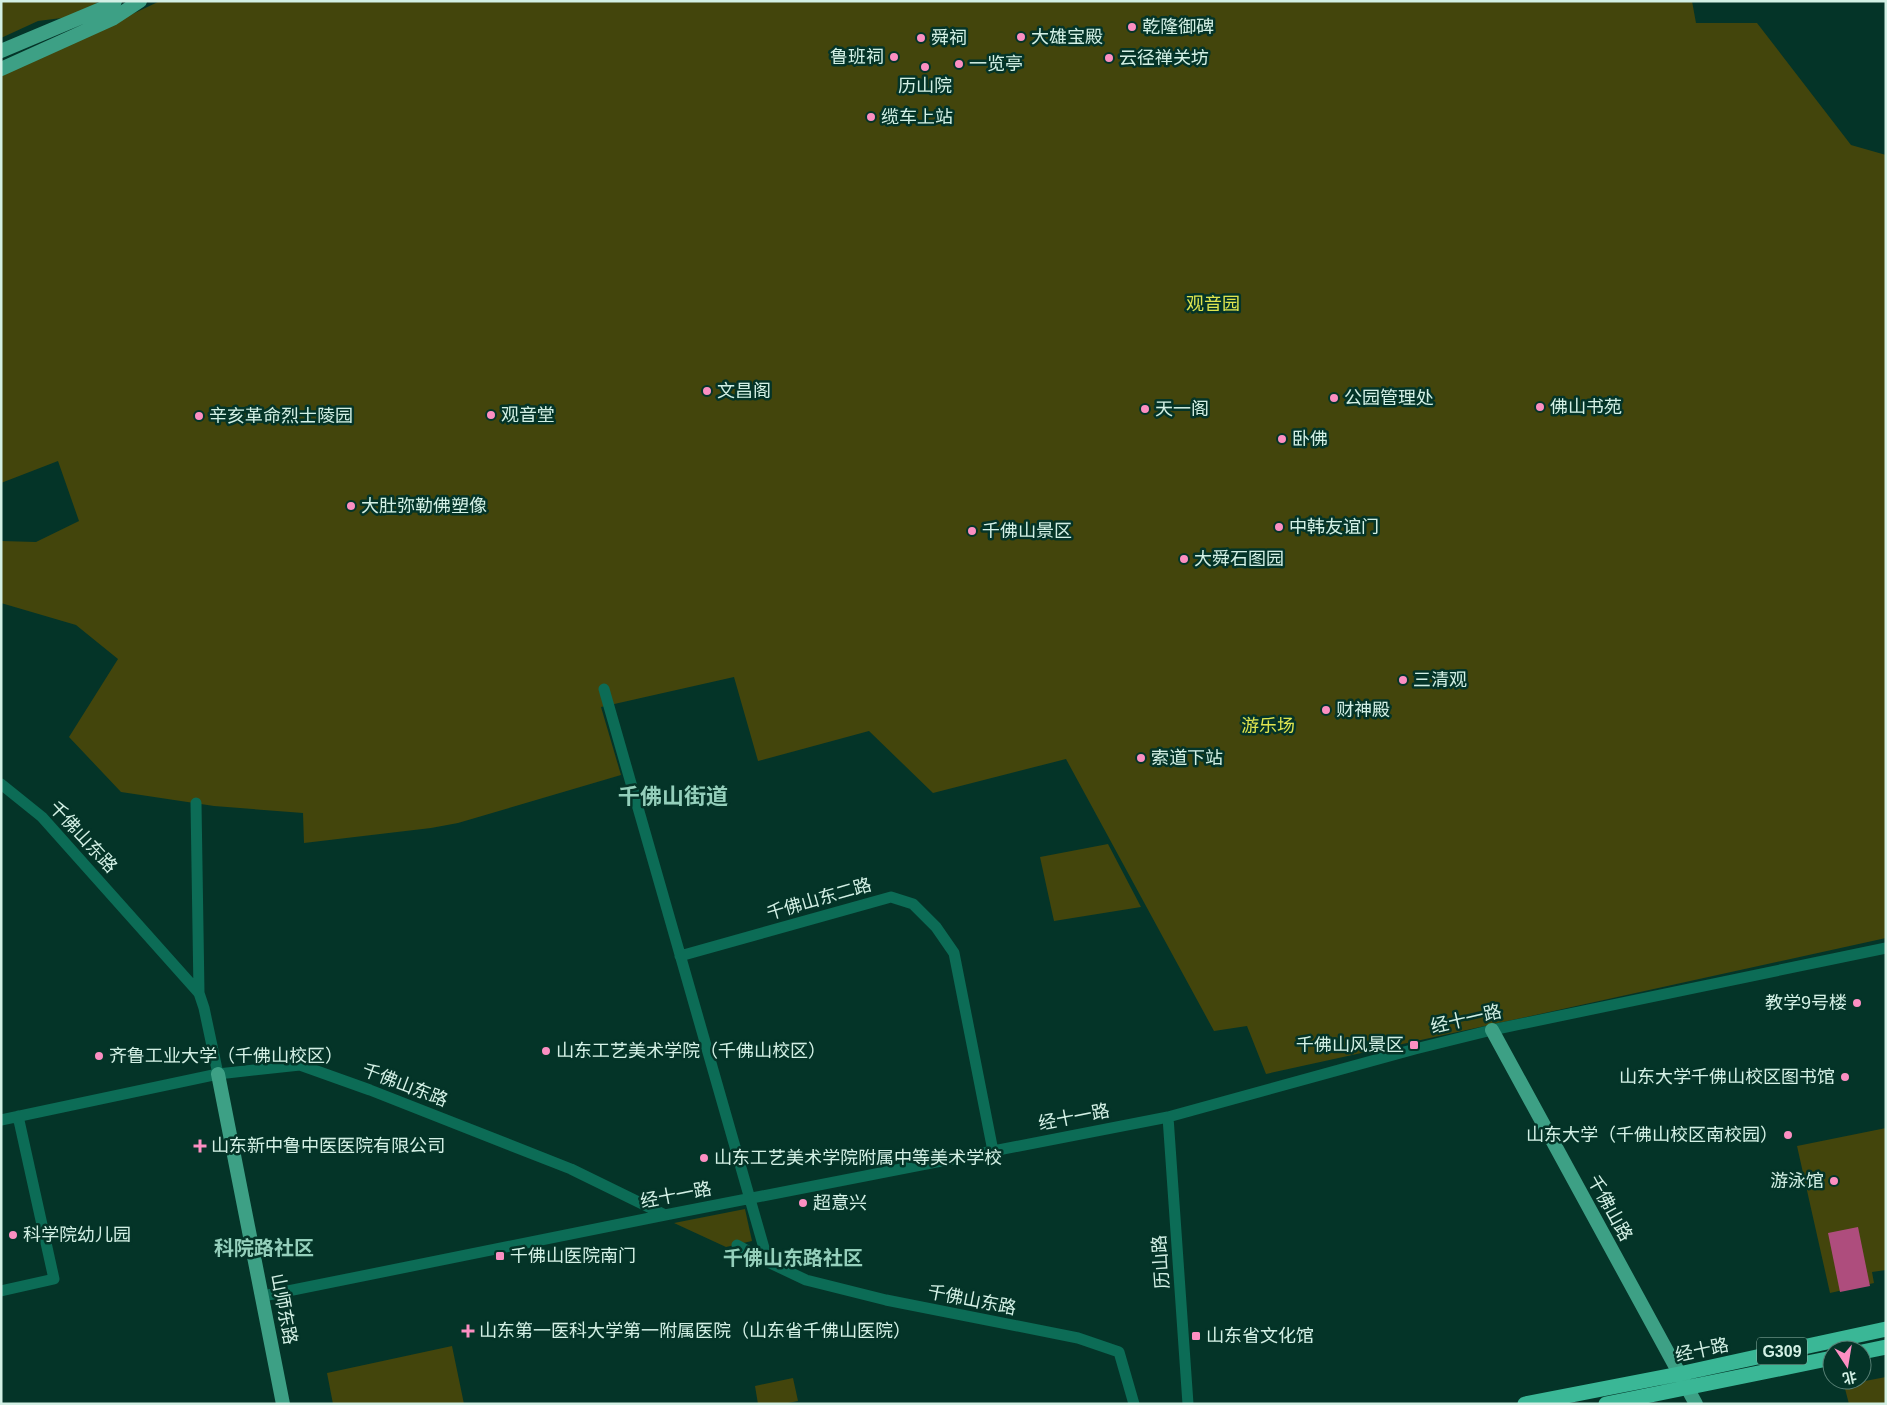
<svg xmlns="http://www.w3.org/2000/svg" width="1887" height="1405" font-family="Arial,'Noto Sans SC',sans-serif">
<rect width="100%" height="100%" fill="#043428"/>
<path fill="#43450c" d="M1,1H98L85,15L38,21L1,38Z
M160,1H1692L1696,23H1757L1851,145L1886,155V938L1266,1074L1247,1026L1214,1031L1066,759L933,793L869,731L758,761L734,677L601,707L621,775L458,823L431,828L304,843L303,813L214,806L121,792L69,737L118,659L76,625L1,603V541L36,542L79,521L58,461L1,483V76Z
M1108,844L1141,907L1054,921L1040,857Z
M1886,1128V1270L1872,1272L1874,1283L1830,1293L1797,1146Z
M745,1209L752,1241L726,1247L674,1223Z
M452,1346L464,1404H333L327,1373Z
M1886,1377V1404H1849L1844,1385Z
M793,1378L798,1401L783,1404H758L755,1386Z"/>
<path fill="#ae4d7d" d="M1858,1227L1870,1286L1840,1292L1828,1233Z"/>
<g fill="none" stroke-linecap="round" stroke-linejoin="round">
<path stroke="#0c6c56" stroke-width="11" d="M604,689L768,1262
M1,784L42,817L199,993L204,1008L218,1074
M196,803L199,993
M680,956L891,897L913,904L936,927L954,953L993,1151
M1168,1117L1188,1404
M1,1120L218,1074L300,1065L370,1090L571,1169L665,1215
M737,1245L768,1262L806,1280L886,1300L1078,1338L1119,1352L1134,1404
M1,1291L54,1279L18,1116
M263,1296L665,1215L1168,1117L1415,1049L1492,1030L1886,948"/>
<path stroke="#3da085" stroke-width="14" d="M1,51L108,6L115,1
M1,69L114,18L140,1
M1492,1030L1696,1404
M218,1074L283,1404"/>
<path stroke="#3ab796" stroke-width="15" d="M1862,1352L1886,1347
M1525,1404L1679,1374L1886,1329
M1606,1404L1832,1358"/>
</g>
<g fill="#fc8fc2" stroke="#043428" stroke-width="2">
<circle cx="1132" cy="27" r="5"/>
<circle cx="1021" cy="37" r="5"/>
<circle cx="921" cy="38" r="5"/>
<circle cx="894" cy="57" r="5"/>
<circle cx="1109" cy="58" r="5"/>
<circle cx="959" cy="64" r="5"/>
<circle cx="925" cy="67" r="5"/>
<circle cx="871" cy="117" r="5"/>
<circle cx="707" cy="391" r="5"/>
<circle cx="1334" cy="398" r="5"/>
<circle cx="1540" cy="407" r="5"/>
<circle cx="1145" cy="409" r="5"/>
<circle cx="491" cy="415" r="5"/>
<circle cx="199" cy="416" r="5"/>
<circle cx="1282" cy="439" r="5"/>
<circle cx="351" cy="506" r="5"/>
<circle cx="1279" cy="527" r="5"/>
<circle cx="972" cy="531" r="5"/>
<circle cx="1184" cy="559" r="5"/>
<circle cx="1403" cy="680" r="5"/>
<circle cx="1326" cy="710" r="5"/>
<circle cx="1141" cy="758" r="5"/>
<circle cx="1857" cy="1003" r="5"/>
<rect x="1409" y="1040" width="10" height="10" rx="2.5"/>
<circle cx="546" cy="1051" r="5"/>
<circle cx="99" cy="1056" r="5"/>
<circle cx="1845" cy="1077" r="5"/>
<circle cx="1788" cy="1135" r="5"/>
<path d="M197.5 1138.5h5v5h5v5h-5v5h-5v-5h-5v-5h5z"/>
<circle cx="704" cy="1158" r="5"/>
<circle cx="1834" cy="1181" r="5"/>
<circle cx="803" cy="1203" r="5"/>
<circle cx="13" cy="1235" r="5"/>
<rect x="495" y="1251" width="10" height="10" rx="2.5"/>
<path d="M465.5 1323.5h5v5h5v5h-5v5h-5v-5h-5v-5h5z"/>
<rect x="1191" y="1331" width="10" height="10" rx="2.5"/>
</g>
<g text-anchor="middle" stroke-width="5" stroke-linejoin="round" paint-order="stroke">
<rect fill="#043428" stroke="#95b8ac" stroke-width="1" x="1757" y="1337.5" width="50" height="27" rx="4"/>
<g font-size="16" font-weight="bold" fill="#d3f0e5">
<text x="1782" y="1357">G309</text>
</g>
<g font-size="18" fill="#d3f0e5" stroke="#043428" text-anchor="start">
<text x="1142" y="33">乾隆御碑</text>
<text x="1031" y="43">大雄宝殿</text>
<text x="931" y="44">舜祠</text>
<text x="884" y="63" text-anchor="end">鲁班祠</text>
<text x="1119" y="64">云径禅关坊</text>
<text x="969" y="70">一览亭</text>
<text x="925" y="92" text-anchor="middle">历山院</text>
<text x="881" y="123">缆车上站</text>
<text x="717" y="397">文昌阁</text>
<text x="1344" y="404">公园管理处</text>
<text x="1550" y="413">佛山书苑</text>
<text x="1155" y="415">天一阁</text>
<text x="501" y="421">观音堂</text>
<text x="209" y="422">辛亥革命烈士陵园</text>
<text x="1292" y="445">卧佛</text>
<text x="361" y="512">大肚弥勒佛塑像</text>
<text x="1289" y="533">中韩友谊门</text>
<text x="982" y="537">千佛山景区</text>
<text x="1194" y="565">大舜石图园</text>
<text x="1413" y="686">三清观</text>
<text x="1336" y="716">财神殿</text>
<text x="1151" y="764">索道下站</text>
<text x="1847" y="1009" text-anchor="end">教学9号楼</text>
<text x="1404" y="1051" text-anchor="end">千佛山风景区</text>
<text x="556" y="1057">山东工艺美术学院（千佛山校区）</text>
<text x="109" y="1062">齐鲁工业大学（千佛山校区）</text>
<text x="1835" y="1083" text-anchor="end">山东大学千佛山校区图书馆</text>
<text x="1778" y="1141" text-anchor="end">山东大学（千佛山校区南校园）</text>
<text x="211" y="1152">山东新中鲁中医医院有限公司</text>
<text x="714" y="1164">山东工艺美术学院附属中等美术学校</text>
<text x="1824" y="1187" text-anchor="end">游泳馆</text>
<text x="813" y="1209">超意兴</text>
<text x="23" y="1241">科学院幼儿园</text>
<text x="510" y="1262">千佛山医院南门</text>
<text x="479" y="1337">山东第一医科大学第一附属医院（山东省千佛山医院）</text>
<text x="1206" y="1342">山东省文化馆</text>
</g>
<g font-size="18" fill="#dfe54f" stroke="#043428">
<text x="1213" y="310">观音园</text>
<text x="1268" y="732">游乐场</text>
</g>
<g font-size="18" fill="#d3f0e5" stroke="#043428">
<text transform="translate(83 837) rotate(47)" y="6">千佛山东路</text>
<text transform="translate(819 899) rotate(-16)" y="6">千佛山东二路</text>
<text transform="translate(1466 1019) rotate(-13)" y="6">经十一路</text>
<text transform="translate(405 1085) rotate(21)" y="6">千佛山东路</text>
<text transform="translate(1074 1117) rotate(-11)" y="6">经十一路</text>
<text transform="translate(676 1195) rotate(-11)" y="6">经十一路</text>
<text transform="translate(1610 1208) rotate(61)" y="6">千佛山路</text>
<text transform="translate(1161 1262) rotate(-94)" y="6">历山路</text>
<text transform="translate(972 1300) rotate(11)" y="6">千佛山东路</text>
<text transform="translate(284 1309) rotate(79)" y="6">山师东路</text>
<text transform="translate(1702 1350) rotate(-12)" y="6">经十路</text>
</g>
<g font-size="20" font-weight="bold" fill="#94cfbb" stroke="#043428">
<text x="264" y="1255">科院路社区</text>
<text x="793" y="1265">千佛山东路社区</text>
</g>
<g font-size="22" font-weight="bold" fill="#94cfbb" stroke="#043428">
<text x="673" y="804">千佛山街道</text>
</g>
</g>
<rect width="1887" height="1405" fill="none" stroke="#d3f0e5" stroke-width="5"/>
<g transform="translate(1847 1365) rotate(168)"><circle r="24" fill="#043428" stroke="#577f74"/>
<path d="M0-4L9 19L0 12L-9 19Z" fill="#fc8fc2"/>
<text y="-8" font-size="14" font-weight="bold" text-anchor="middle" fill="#d3f0e5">北</text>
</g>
</svg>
